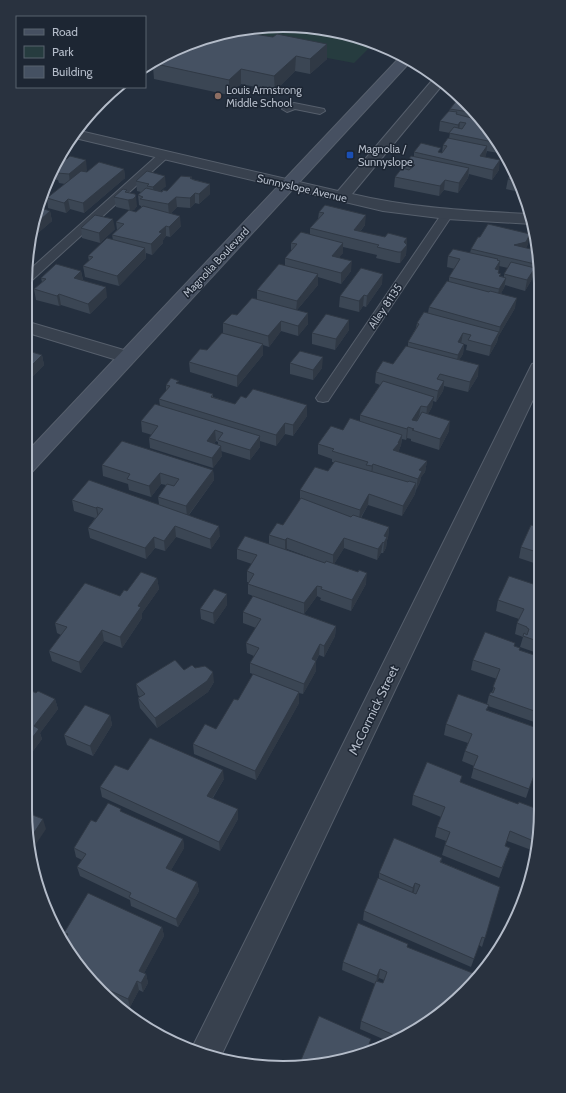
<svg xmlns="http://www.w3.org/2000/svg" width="566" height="1093" font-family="Cabin,sans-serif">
<rect width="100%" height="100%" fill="#242f3e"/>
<path fill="#263c3f" d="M300,26L372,45L354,63L216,37Z"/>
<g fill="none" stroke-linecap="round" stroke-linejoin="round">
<defs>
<path id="lane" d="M294,103L324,109L325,111L320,114L295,109L287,112L282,109L283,107Z
M164,152L169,155L168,157L30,282L26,283V273L160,153Z
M447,211L451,212L453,214L328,401L323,402L318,401L316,398L318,395L443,212Z"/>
<path id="street" d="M435,77L444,83L352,194C410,208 470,211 529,214L532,224L447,219L383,211L75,138L80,131L338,191Z
M25,321L134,353L136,357L134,361L127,363L25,332Z
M539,362V387L220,1058L192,1048L530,368L532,364Z"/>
<path id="secondary" d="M402,55L411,61L32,472L25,474V454Z"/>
</defs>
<use href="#lane" stroke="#565f6c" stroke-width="2"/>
<use href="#street" stroke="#565f6c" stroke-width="2"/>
<use href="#secondary" stroke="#565f6c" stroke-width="2"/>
<use href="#lane" fill="#38414e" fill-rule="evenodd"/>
<use href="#street" fill="#38414e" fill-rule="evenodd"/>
<use href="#secondary" fill="#465061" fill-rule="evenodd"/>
</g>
<path fill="#3b4654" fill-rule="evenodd" d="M200,39L327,59L310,74L295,71L275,91L241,84L229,95L154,79L153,67H152Z
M465,102L488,126L504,154L487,151L485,157L499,170L492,180L469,174L468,178L458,193L444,190L439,196L394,187L395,177L405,169L406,163L414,156V152L442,153L443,145L449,138L450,133L439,131L440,121L449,111L450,109Z
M64,158L87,170L85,172H87L124,169L125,178L84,213L70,209L66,213L48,208L47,198L65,184L59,183L58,180L52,179L50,180L49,179L52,169Z
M512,169L521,184L524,193L506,189L508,179L509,177L510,171Z
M192,179L210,184V194L199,204L195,203L190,208L177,207L171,213L181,226L170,237L166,236L163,240V243L152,255L146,253V258L119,286L85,277L83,266L89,261L88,256L113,240L112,235L117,230L116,222L129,210L116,207L114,197L127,190L128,192L137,206L134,210H130L136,212L141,208V206L139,205L138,195L141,192L137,191L136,181L166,186L160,191L162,192L167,191Z
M41,208L50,211L52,221L38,233L35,232Z
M319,212L365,225L360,232L385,237L407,238L406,255L400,263H397L376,258L377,255L343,247V253L339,257L351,271L341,284L318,277V285L297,310L308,313V324L298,336L281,331L269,347L263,345V355L237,387L190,372L189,362L207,350L223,333V323L237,315L257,299V290L285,266V258L291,251V243L310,234V228L318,219Z
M81,228L115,229L100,243L82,238Z
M528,244L526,248L539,251V265L533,274L532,279L525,291L505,285L504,288L501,293L515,308L498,337L497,342L489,356L466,350L467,345L464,344L463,354L459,360L478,376L468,392L444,386L443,391L436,402L433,401L432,407L428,414L449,431L439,450L411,441V439L407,438L406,440L402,439L401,445L399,450L398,452L427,461L425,472L421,477L420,482L416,490V489L415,494L402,516L368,505L361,518L389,527L388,538L387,540L386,548L383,553H381L377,560L344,548L334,564L366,584L351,611L320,600L321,598L317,596L304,614L254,596L336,626L335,636L324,657L319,655L316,661V671L303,694L299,693V703L256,780L194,754L193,744L216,729L238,700L253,674L250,673V663L254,656L247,653L246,643L256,628L243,623V612L253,596L248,594V584L249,582H247V571L252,564L237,559V549L269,544V535L283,525L300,500V490L328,471L334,462H332V459L318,454V444L343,430L360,421V415L380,385L375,383L376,372L393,364L408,346V342L416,328L417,323L428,313L429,307L449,281V277L455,269L447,267L448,256L470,253L471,249ZM499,266L508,268L504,274V277L500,276L501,274L499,273ZM287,549L325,563L286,550Z
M81,271L83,280L107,297L90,314L61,305L59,306L36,300L34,289L42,282L41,278Z
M382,284L366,307L363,306L359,312L339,307L340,296Z
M349,320V330L335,350L312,344V333Z
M25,350L42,355L44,365L33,376L29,375L25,378Z
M290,363L322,368L313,380L290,374Z
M179,384L213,394V397L235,404L307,416L293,436L285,434L276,446L260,441V447L250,460L221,451L222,456L213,468L150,448L149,438L152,435L142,432L141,421L160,406L159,399L166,391V385ZM216,441L218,442V445L214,444Z
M102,465L213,470L214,480L189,515L220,536L211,549L176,537L165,551L155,548L146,559L90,538L88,528L95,518L74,511L72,500L159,504L158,497L166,485L161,484L151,497L129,490L128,484L103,476Z
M540,528V565L519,558L521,547Z
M157,578L159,589L142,613V618L122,648L104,641L81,673L52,661L49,651L61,635L57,633L55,623L120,596L127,591Z
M539,589H540V654L520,647L523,637L515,634L517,623L519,619L496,611L498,600Z
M227,605L214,624L201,619L200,609Z
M515,643L514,646L519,650L540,657V724L488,706L487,710L540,729V783L532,780L526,798L471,778L474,766L462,761L465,751L468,743L444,735L446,724L487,704L489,695L492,692L497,679L471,670L473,660Z
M195,668L214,682L208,692L157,728L140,708L138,698L140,697L138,695L136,684L184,670Z
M25,688L36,693L55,699L58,709L40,733L42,739L27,759L25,758Z
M110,715L112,725L93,756L67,745L64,735Z
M128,770L224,779L213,798L238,819L220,851L102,797L100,787Z
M461,782L540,827L534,851L507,841L505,846L510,848L499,878L442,855L446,841L435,837L437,827L441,817L412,805L413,795Z
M122,812L183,839L184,848L171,870L197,882L199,891L178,927L131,906L130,900L80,876L77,867L82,860L76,857L74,848Z
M442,858L441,862L500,887L482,947L479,945L471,967L363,920L364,911L379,878V873Z
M162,927L164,936L144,973L146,974L148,983L143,992L139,990L130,1007L116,1000L78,967L64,940L66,937L64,933Z
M407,947L465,993L397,1041L392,1043L360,1029L361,1021L375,984L342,970L343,962ZM379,978L384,980L383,983L377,981Z
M370,1045L316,1066L301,1065V1060Z"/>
<path fill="#303945" d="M327,44V59L310,74V59Z
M296,56L295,71L275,91L274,76Z
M241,69V84L229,95V80Z
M460,122L459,131L457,134L458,125Z
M487,146L486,156L479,165L480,156Z
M86,160L87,170L70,184L69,174Z
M500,160L499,170L492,180L493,170Z
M469,168L468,178L458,193L459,183Z
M124,169L125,178L84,213L83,203Z
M51,173L52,179L50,180V176Z
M165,176L166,186L154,197L153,187Z
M445,180L444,190L439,196L440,186Z
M210,184V194L199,204V194Z
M195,193V203L190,208V198Z
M136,196L137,206L134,210H130L128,200Z
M176,197L177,207L169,215L168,204Z
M68,199L70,209L66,213L64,203Z
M50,211L52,221L38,233L36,226L38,222Z
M366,215L365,225L354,239V230Z
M180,216L181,226L170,237L169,227Z
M113,219L115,229L100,243L99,233Z
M166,226V236L163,240V243L152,255L151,244L159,232Z
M34,234L36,242L31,246Z
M530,234L528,244L524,252L514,245Z
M407,238L406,255L400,263L401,252L404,242Z
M343,243V253L332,266V256Z
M145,248L146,258L119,286L117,276Z
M30,249L31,255L28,257L29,259L27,260L28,263L26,264Z
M539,258V265L533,274L532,279L525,291L527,280L534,269L535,264Z
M498,259L496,268L500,261L498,280L494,279L497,260Z
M352,261L351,271L341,284V273Z
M81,271L83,281L74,278Z
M318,274V285L296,311L297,301Z
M383,274L382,284L366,307L367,296Z
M506,278L504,288L497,300L499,289Z
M106,287L107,297L90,314L88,304Z
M59,294L61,305L59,306L57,296Z
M364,295L363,306L359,312V301Z
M517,298L515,308L498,337L500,327Z
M308,313V324L298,336V326Z
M349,320V330L335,350L336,339Z
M281,321V331L269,347L268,336Z
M499,332L497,342L489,356L491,346Z
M463,333L461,344L458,342Z
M263,344V355L237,387V376Z
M464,344L463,354L456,365L458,355Z
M42,355L44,365L33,376L31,366Z
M323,357L322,368L313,380V370Z
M26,364L29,375L25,378V365Z
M479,365L478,376L468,392L470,382Z
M444,381L443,391L436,402L438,391Z
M434,397L432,407L426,418L427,407Z
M307,405V416L293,436V425Z
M421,406L419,416L412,428V420Z
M450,421L449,431L439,450L440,439Z
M285,423V434L276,446V435Z
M408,427L407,438L406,440L407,429Z
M215,430L216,441L208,452L207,441Z
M402,435L401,445L399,450L398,454L393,450Z
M260,436V447L250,460V450Z
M221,446L222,456L213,468L212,458Z
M427,461L425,472L421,477L420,482L416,490L419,470Z
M373,464L372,475L371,477L372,466Z
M213,470L214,480L187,517L186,506Z
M160,473L161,484L151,497L149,486Z
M416,483L415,494L402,516L403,506Z
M369,494L368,505L359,520L360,510Z
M97,507L99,518L98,519L96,508Z
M175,526L176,537L165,551L164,541Z
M219,526L220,536L211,549L210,539Z
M389,527L388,538L387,540L386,548L383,553L384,543V536Z
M154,537L155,548L146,559L145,548Z
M287,538V549L285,551V540Z
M344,538V548L333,566V555Z
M383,542L381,553L377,560L378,549Z
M367,573L366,584L351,611L352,600Z
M157,578L159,589L142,613V618L122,648L120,637L138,606Z
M317,586V596L304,614V603Z
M227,594V605L214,624L213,613Z
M336,626L335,636L324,657V646Z
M102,630L104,641L81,673L79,662Z
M320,644L319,655L311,669L312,659Z
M316,661V671L303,694L304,684Z
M213,672L214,682L208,692L157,728L155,718Z
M299,692V703L256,780L255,771Z
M55,699L58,709L40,733L42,739L27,759L25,752V747L34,726Z
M110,715L112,725L93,756L90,746Z
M25,768H26L29,777L25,783Z
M223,770L224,779L208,805L207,796Z
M238,809V819L220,851L219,842Z
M43,819L46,829L32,850L30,839Z
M183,839L184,848L167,877L166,868Z
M197,882L199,891L178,927L176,919Z
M415,883L414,892L411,897L413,888Z
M162,927L164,936L141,979L139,971Z
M380,969L379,978L376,985L377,976Z
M146,974L148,983L143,992L141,983Z
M137,981L139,990L130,1007L128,999Z"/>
<path fill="#455162" stroke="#303945" d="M247,33L273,37L277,34L327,44L310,59L296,56L274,76L241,69L229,80L156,64L200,39Z
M457,100L465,102L476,113L450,109Z
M449,111L457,112L456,114L483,121L488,126L498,143L449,133L454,127L462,129L466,123L460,122L458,125L440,121Z
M448,138L487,146L480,156L500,160L493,170L414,152L421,143L441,148L438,152L442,153L447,146L443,145Z
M70,156L86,160L69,174L57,173L59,171L51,169L61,157H64L63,158L67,159Z
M411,156L469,168L459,183L445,180L440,186L395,177L402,168L409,170L415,165L406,163Z
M99,162L124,169L83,203L68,199L64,203L47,198L81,171L87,172Z
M512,169L520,182L508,179L513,172L510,171Z
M147,171L165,176L153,187L147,186L149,184L136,181Z
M181,176L192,177L190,178L194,180L210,184L199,194L195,193L190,198L176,197L168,204L140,199L143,197L138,195L146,188L162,192L163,190L167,191Z
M123,189L127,190L125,192L135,194L136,196L133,199L128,200L114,197Z
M325,205L366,215L354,230L385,237L388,233L407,238L404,242L407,245L401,252H398L377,247L379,245L310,228L324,213L319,212Z
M143,206L180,216L169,227L166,226L159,232L162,233L151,244L112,235L124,224L116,222L129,210L136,212Z
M41,208L50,211L38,222Z
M95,215L113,219L99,233L81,228Z
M488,224L530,234L526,242L514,245L539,251V258L535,264L471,249L478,237H480Z
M301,232L343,243L332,256L352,261L341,273L285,258L297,244L291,243Z
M107,238L145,248L117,276L83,266L93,257L88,256Z
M453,249L498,259L497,260L500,261L495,269L499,270L498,273L501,274L499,276L506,278L499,289L449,277L460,259L448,256Z
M511,262L535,268L527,280L504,274Z
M56,264L81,271L74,278L106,287L88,304L59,294L57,296L34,289L46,279L41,278Z
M279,264L318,274L297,301L257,290Z
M361,268L383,274L367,296L364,295L359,301L340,296Z
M447,281L489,292L490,291L517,298L500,327L429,307Z
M252,298L308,313L298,326L281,321L268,336L223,323L232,314L237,315Z
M424,312L499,332L491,346L468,340L471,335L463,333L458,342L464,344L458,355L408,342L419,324L417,323Z
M326,314L349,320L336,339L312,333Z
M222,333L263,344L237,376L189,362L200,349L207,350Z
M406,346L479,365L470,382L440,374L437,379L444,381L438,391L376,372L383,361L393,364Z
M25,350L42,355L31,366L26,364L25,365Z
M300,351L323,357L313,370L290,363Z
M171,378L179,381L176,383L213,394L211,397L235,404L241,396L246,398L253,389L307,405L293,425L285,423L276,435L159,399L170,386L166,385Z
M383,381L434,397L427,407L421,406L412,420L417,421L422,412L450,421L440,439L412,430L414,429L408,427L407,429L360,415Z
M155,404L260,436L250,450L218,440L223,433L215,430L207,441L221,446L212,458L149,438L158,426L141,421Z
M350,418L402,435L398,443H399L393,450L427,461L419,470L422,471L418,479L373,464L372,466L366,465L368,462L332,451L334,449L318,444L331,426L343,430Z
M122,441L213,470L186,506L158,497L167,484L174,486L179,479L160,473L149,486L127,479L130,474L102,465Z
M335,461L408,482L409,481L416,483L403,506L369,494L360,510L300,490L315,467L328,471Z
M89,480L219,526L210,539L175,526L164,541L154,537L145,548L88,528L103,509L97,507L96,508L72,500Z
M301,498L351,517L353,515L389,527L384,536L387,537L384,543L383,542L378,549L344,538L333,555L287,538L285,540L269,535L277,523L283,525Z
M531,525L540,528V553L521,547Z
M245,536L325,563L326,561L358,572L359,570L367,573L352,600L321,589L322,587L317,586L304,603L248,584L254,574L247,571L257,555L237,549Z
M141,572L157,578L138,606L141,607L120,637L102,630L79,662L49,651L67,627L55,623L85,583L120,596L124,590L127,591Z
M509,576L539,586L538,589H540V642L523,636L524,633L527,635L529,629L527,628V627L517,623L524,609L498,600Z
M214,589L227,594L213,613L200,609Z
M253,596L336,626L324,646L320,644L312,659L316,661L304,684L250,663L259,648L246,643L261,619L243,612Z
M485,632L515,643L514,646L520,648L519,650L540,657V713L489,695L491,692L493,693L495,688L493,687L500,669L473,660Z
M175,660L184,670L192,665L195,668L205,666L213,672L207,681L155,718L138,698L145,694L136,684Z
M253,674L299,692L255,771L193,744L205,724L216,729L234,699L238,700Z
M25,688L36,693L38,691L55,699L34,726L39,729L25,747Z
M458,694L489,705L486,710L540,729V772L536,770L529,789L473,768L478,756L465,751L472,734L446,724Z
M85,705L110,715L90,746L64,735Z
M150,738L223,770L207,796L238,809L219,842L100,787L115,765L128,770Z
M427,762L462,776L460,782L518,804L519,802L540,810V827L536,842L510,831L505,846L510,848L502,868L445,845L450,832L437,827L445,807L413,795Z
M108,803L121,809L120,811L183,839L166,868L197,882L176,919L129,897L131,893L77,867L86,854L74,848L91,820L96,822Z
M25,812L43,819L30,839Z
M394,838L442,858L440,862L500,887L485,938L482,937L474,959L364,911L378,878L416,894L420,885L415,883L413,888L379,873Z
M88,893L162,927L139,971L146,974L141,983L137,981L128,999L100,986L78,967L74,958V957H73L64,940L68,934L64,933Z
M358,923L408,944L407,947L475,974L472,983L465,993L401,1038L361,1021L376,981L383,983L387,972L380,969L377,976L343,962Z
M319,1016L371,1039L369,1044L376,1048L316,1066H313L301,1060Z"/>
<circle fill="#8d6e63" stroke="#1d2633" stroke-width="1.5" cx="218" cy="96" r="4"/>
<rect fill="#1a4fb4" stroke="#1d2633" stroke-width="1.5" x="346" y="151" width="8" height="8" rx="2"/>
<g text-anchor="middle" stroke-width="3" stroke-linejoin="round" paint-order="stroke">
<g font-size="11" fill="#b4bcc9" stroke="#1d2633" text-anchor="start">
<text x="226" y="94">Louis Armstrong<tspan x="226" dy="13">Middle School</tspan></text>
<text x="358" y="153">Magnolia /<tspan x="358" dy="13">Sunnyslope</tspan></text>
</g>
<g font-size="11" fill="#b4bcc9" stroke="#1d2633">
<text transform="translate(302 188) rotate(13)" y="4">Sunnyslope Avenue</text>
<text transform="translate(216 262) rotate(-47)" y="4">Magnolia Boulevard</text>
<text transform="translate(385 306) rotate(-56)" y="4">Alley 81135</text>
</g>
<g font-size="13" fill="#b4bcc9" stroke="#1d2633">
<text transform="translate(373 710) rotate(-64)" y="5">McCormick Street</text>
</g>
</g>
<path d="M0 0H566V1093H0ZM283 32H283A251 251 0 0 1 534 283V810A251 251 0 0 1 283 1061H283A251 251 0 0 1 32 810V283A251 251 0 0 1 283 32Z" fill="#29323f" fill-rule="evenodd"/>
<path fill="none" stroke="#b4bcc9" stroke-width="2" d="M283 32H283A251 251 0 0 1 534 283V810A251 251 0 0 1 283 1061H283A251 251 0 0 1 32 810V283A251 251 0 0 1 283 32Z"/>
<rect x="16" y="16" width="130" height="72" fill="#1d2633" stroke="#59626f"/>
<rect x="24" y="29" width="20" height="6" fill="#465061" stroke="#59626f"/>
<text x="52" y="36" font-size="12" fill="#b4bcc9">Road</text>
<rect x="24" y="46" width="20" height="12" fill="#263c3f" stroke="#59626f"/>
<text x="52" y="56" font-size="12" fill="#b4bcc9">Park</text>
<rect x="24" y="66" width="20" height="12" fill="#455162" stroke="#59626f"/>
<text x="52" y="76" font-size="12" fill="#b4bcc9">Building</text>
</svg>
